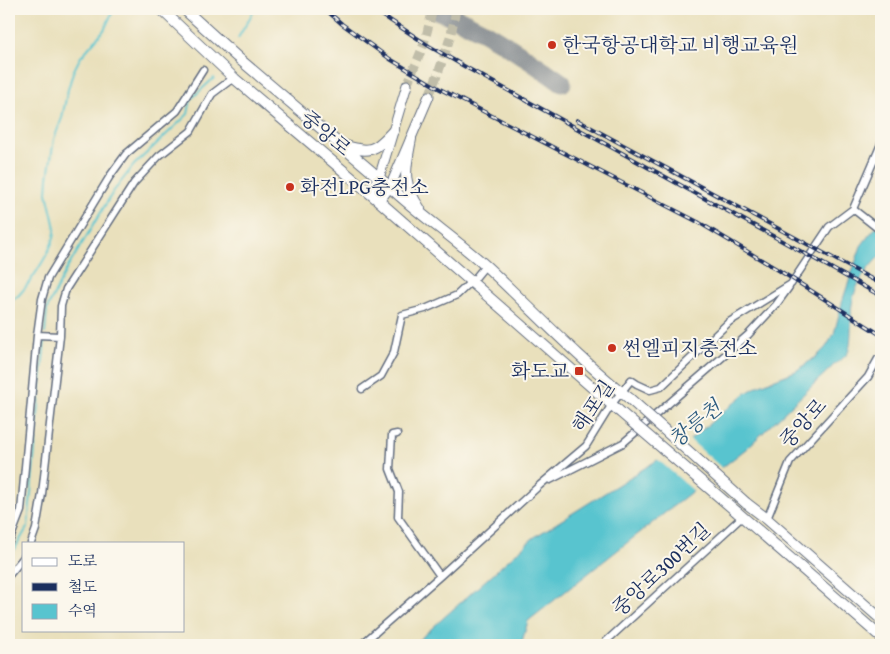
<svg xmlns="http://www.w3.org/2000/svg" width="890" height="654" font-family="'Gentium Book Plus','Noto Serif KR',serif">
<rect width="100%" height="100%" fill="#fbf7ec"/>
<filter id="ink" filterUnits="userSpaceOnUse"><feTurbulence type="fractalNoise" baseFrequency=".02" numOctaves="2"/><feDisplacementMap in="SourceGraphic" scale="10" xChannelSelector="R" yChannelSelector="G"/><feConvolveMatrix kernelMatrix="1 2 1 2 8 2 1 2 1" color-interpolation-filters="sRGB"/></filter>
<filter id="wash" filterUnits="userSpaceOnUse"><feTurbulence type="fractalNoise" baseFrequency=".0096" numOctaves="4" result="noise"/><feDisplacementMap in="SourceGraphic" scale="20" xChannelSelector="R" yChannelSelector="G"/><feGaussianBlur stdDeviation="1.12" result="paint"/><feColorMatrix in="noise" values="0 0 0 0 0 0 0 0 0 0 0 0 0 0 0 0 0 1.4 0 .05"/><feComposite in="paint" operator="in"/></filter>
<g filter="url(#wash)">
<rect width="100%" height="100%" fill="#e9e0bc"/>
<path fill="#58c4cf" stroke="#3a7a96" d="M881,222V255C867,268 855,284 852,304C850,315 853,346 847,354C845,357 839,361 835,364L747,448L528,621L521,645H413L533,538L691,439L746,393L760,385L796,371L817,356L826,347L834,334L843,299L861,246L870,234Z"/>
<path fill="#e9e0bc" d="M688,438L724,470L695,492L656,458Z"/>
<g fill="none" stroke-linecap="round" stroke-linejoin="round">
<path stroke="#58c4cf" stroke-width="2" d="M238,38L255,9
M9,302C12,300 16,298 19,295C30,283 57,244 55,228L47,193L48,178L54,139L62,118L67,93L73,72L80,58L104,30L114,9
M45,333L47,309L65,272L113,192L134,165L188,114L191,99L214,78
M9,559L28,526L45,338"/>
<path stroke="#82888d" stroke-width="19" d="M434,9C481,26 521,54 562,83"/>
</g>
</g>
<g filter="url(#ink)">
<g fill="none" stroke-linecap="round" stroke-linejoin="round">
<path stroke="#c0bda9" stroke-width="9" stroke-dasharray="9 4.5" stroke-linecap="butt" d="M407,85L424,44L433,9
M429,96C441,66 451,41 456,9"/>
<defs>
<path id="street" d="M853,209L881,231
M37,335L60,336
M362,389L381,376L394,352L402,315L425,309L457,295L476,277L485,266
M397,434L392,435L390,469L399,492L398,517L440,576
M550,480L623,443L748,335L776,305L789,287
M767,519L790,462L868,377L878,359
M9,542L21,511L37,335L42,299L48,278L110,176L126,154L177,111L203,70
M31,543L36,529L42,494L60,336L61,306L66,289L134,183L159,156L191,131L212,94L228,82L235,79
M9,575L24,557
M361,645L440,576L540,485L586,446L612,404L631,380L637,384L650,390L661,387L729,322L791,284L829,227L853,209L881,144
M602,645L742,517"/>
<path id="secondary" d="M368,192L379,178L407,85
M379,201L390,187L429,96"/>
<path id="primary" d="M161,9L235,79L379,201L619,411
M184,9L237,57L390,187C421,216 456,239 487,267C534,311 579,359 630,399
M411,139C405,171 401,181 420,209
M343,145C370,154 375,151 394,130
M746,503L767,519L881,619
M737,512L881,637"/>
</defs>
<use href="#street" stroke="#636d7f" stroke-width="9"/>
<use href="#secondary" stroke="#636d7f" stroke-width="11"/>
<use href="#primary" stroke="#636d7f" stroke-width="12"/>
<use href="#street" stroke="#fff" stroke-width="6"/>
<use href="#secondary" stroke="#fff" stroke-width="9"/>
<use href="#primary" stroke="#fff" stroke-width="10"/>
<defs>
<path id="rail" d="M325,9L342,24L390,59L440,89L698,222L780,271L881,335
M373,9L429,46L469,69L793,247L881,296
M577,120L881,284"/>
</defs>
<use href="#rail" stroke="#1b2f5e" stroke-width="4"/>
<use href="#rail" stroke="#fbf7ec" stroke-width="2" stroke-dasharray="5.5" stroke-linecap="butt"/>
<defs>
<path id="primary-bridge" d="M630,399L746,503
M619,411L737,512"/>
</defs>
<use href="#primary-bridge" stroke="#636d7f" stroke-width="12" stroke-linecap="butt"/>
<use href="#primary-bridge" stroke="#fff" stroke-width="10"/>
</g>
</g>
<g fill="#c8321e" stroke="#fbf7ec" stroke-width="2">
<circle cx="552" cy="45" r="5"/>
<circle cx="290" cy="187" r="5"/>
<circle cx="612" cy="348" r="5"/>
<rect x="574" y="366" width="10" height="10" rx="2.5"/>
</g>
<g text-anchor="middle" stroke-width="4" stroke-linejoin="round" paint-order="stroke">
<g font-size="20" fill="#1b2f5e" stroke="#fbf7ec" text-anchor="start">
<text x="562" y="52">한국항공대학교 비행교육원</text>
<text x="300" y="194">화전LPG충전소</text>
<text x="622" y="355">썬엘피지충전소</text>
<text x="569" y="378" text-anchor="end">화도교</text>
</g>
<g font-size="20" fill="#1b2f5e" stroke="#fbf7ec">
<text transform="translate(326 133) rotate(40)" y="7">중앙로</text>
<text transform="translate(593 406) rotate(-56)" y="7">해포길</text>
<text transform="translate(803 423) rotate(-48)" y="7">중앙로</text>
<text transform="translate(661 569) rotate(-43)" y="7">중앙로300번길</text>
</g>
<g font-size="21" font-style="italic" fill="#2d5c80" stroke="#fbf7ec">
<text transform="translate(695 424) rotate(-39)" y="7">창릉천</text>
</g>
</g>
<rect width="890" height="654" fill="none" stroke="#fbf7ec" stroke-width="30"/>
<rect x="22" y="542" width="162" height="90" fill="#fbf7ec" stroke="#a1a7b3"/>
<rect x="32" y="558" width="25" height="8" fill="#ffffff" stroke="#a1a7b3"/>
<text x="68" y="566" font-size="15" fill="#1b2f5e">도로</text>
<rect x="32" y="583" width="25" height="8" fill="#1b2f5e" stroke="#a1a7b3"/>
<text x="68" y="592" font-size="15" fill="#1b2f5e">철도</text>
<rect x="32" y="604" width="25" height="15" fill="#58c4cf" stroke="#a1a7b3"/>
<text x="68" y="616" font-size="15" fill="#1b2f5e">수역</text>
</svg>
